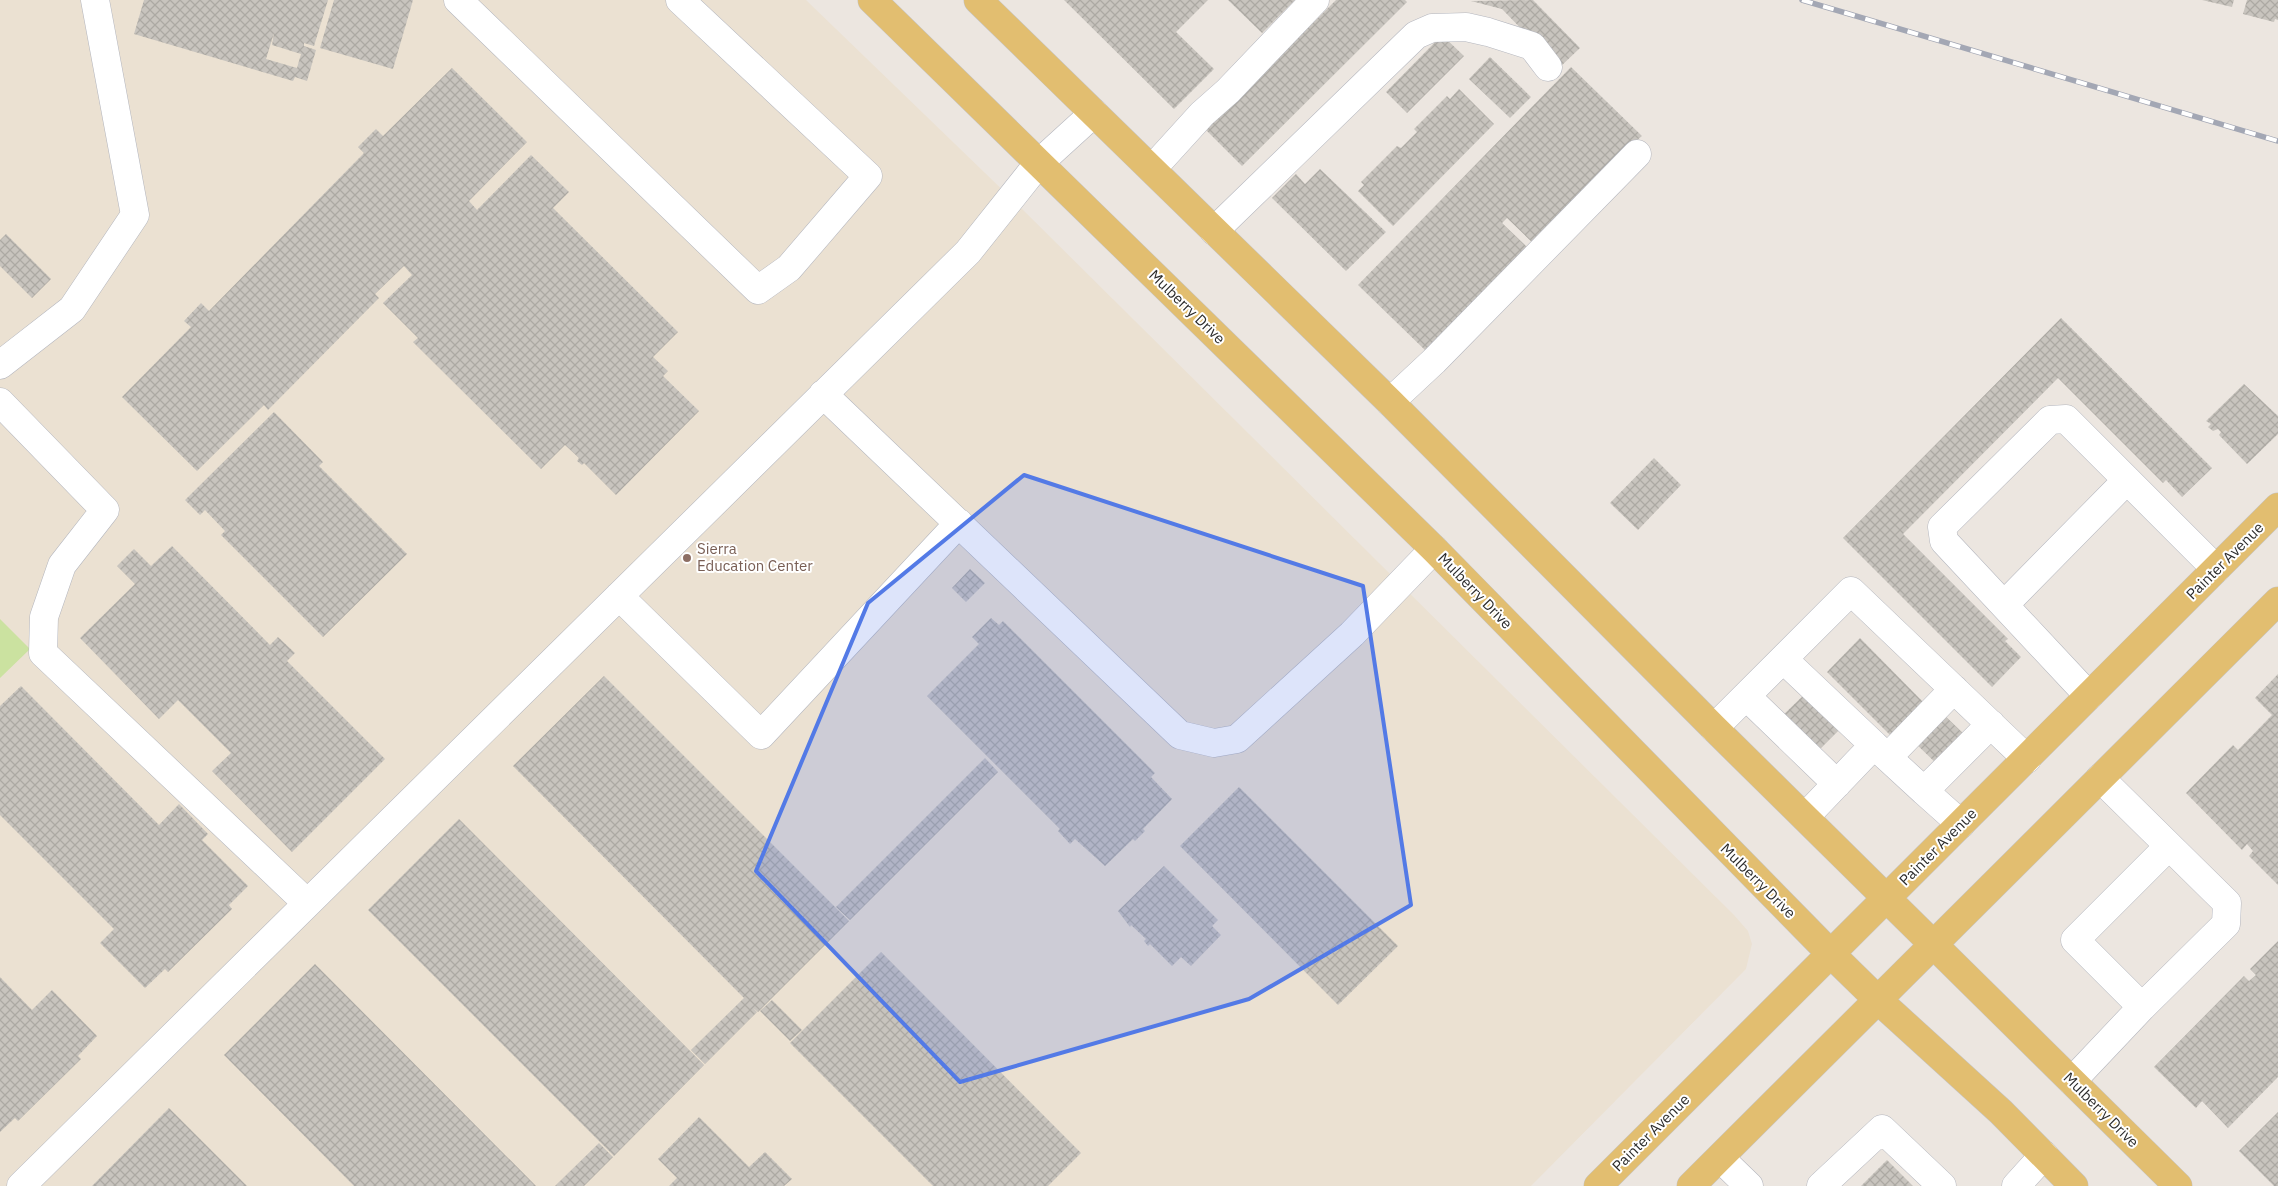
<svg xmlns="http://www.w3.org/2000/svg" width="2278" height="1186" font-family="'IBM Plex Sans',sans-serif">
<defs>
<pattern id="building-cross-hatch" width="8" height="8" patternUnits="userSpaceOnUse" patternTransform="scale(1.25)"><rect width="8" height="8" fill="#c8c4be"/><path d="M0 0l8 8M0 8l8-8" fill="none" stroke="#aca9a3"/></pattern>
</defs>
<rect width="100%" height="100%" fill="#ece6e0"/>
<path fill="#ebe1d2" d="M0,0H806L1014,201L1734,915L1748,931L1752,944L1746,969L1531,1186H0Z"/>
<path fill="#cbe2a0" d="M0,619L30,649L0,678Z"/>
<path fill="url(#building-cross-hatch)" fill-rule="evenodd" d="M144,0H328L314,46L304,43V46L316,50L307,81L295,77L293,81L134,34ZM274,33L272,45L301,54L297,68L266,59Z
M334,0H413L393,69L320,48Z
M1064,0H1208L1176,32L1214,69L1174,109Z
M1228,0H1295L1262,33Z
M1336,0H1405L1407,2L1242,166L1206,130Z
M1533,0L1580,48L1559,68L1502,9L1471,1Z
M2202,0H2234L2232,7Z
M2247,0H2278V20L2275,19L2274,22L2243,14Z
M1442,35L1464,56L1407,113L1386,92Z
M1490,57L1531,97L1510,118L1469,79Z
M1571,67L1642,136L1636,141L1635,140L1540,236L1535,245L1507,218L1502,223L1528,248L1427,352L1358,285Z
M452,68L527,142L469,201L477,210L531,155L569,192L553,208L678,332L653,357L668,371L663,376L699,411L616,495L584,463L582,465L577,461L579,458L565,445L541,469L413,342L418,338L383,303L412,275L404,266L375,294L379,298L268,410L264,405L197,471L122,397L191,327L184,321L201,303L209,311L364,153L358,147L376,129L383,136Z
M1459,89L1494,124L1393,226L1358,191L1364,185L1361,182L1397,146L1401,148L1417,132L1414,129L1447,96L1450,99Z
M1320,169L1386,232L1346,271L1272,198L1296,174L1305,184Z
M6,234L51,279L42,288L37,284L42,288L32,298L0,266V240Z
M2061,318L2212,468L2182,497L2166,480L2163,483L2058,378L1903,534L2008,639L2005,641L2021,657L1992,687L1843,538Z
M2244,384L2278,416V434L2247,464L2219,435L2221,432L2218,429L2213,431L2208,427L2211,424L2206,421Z
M274,412L323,462L319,466L407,554L323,637L221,535L225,531L205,510L200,515L185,500Z
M1654,458L1681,485L1638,530L1610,503Z
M172,546L270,645L278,637L295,653L287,661L385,759L292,852L212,771L231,753L178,700L159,719L80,638L135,584L117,566L134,549L151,566Z
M970,569L985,583L966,602L952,588Z
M991,618L999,625L1003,621L1155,773L1151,777L1172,799L1143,829L1145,831L1135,841L1133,839L1105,866L1075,839L1070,844L1058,831L1060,829L927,696L979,644L972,637Z
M1860,638L1926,705L1893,738L1827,672Z
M2278,674V885L2249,856L2253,851L2247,844L2242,850L2186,793L2233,745L2238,750L2272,715L2255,698Z
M604,676L849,921L758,1012L753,1008L757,1012L705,1064L691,1050L744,998L513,766Z
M21,686L159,825L179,804L208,834L202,840L248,886L229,905L232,909L168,972L165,969L145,988L100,943L114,929L0,815V706Z
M1809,690L1843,726L1815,754L1780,718Z
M1940,711L1969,739L1940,767L1912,740Z
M985,758L998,772L850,920L836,907Z
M1239,787L1398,946L1338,1005L1180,846Z
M459,819L704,1065L614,1156L368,910Z
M1164,866L1218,920L1212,926L1221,935L1191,966L1181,957L1172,966L1150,944L1148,946L1144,941L1146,939L1131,925L1130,927L1118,911Z
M2278,941V1077L2228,1128L2202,1101L2196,1108L2154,1067L2244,976L2249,981L2256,975L2250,969Z
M881,952L1081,1153L1048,1186H933L790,1043Z
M315,964L536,1186H354L224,1055Z
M0,977L32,1010L52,990L97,1036L78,1056L81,1059L18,1121L15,1118L0,1132Z
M772,1000L802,1030L790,1041L760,1011Z
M169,1108L247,1186H92Z
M2278,1112V1186H2274L2239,1151Z
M699,1117L749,1167L765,1152L792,1179L784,1186H669L677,1178L658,1159Z
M599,1143L613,1157L584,1186H555Z
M1887,1160L1913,1186H1861Z"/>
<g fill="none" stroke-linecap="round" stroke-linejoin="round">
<defs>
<path id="minor" d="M458,0L758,290L789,268L868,176L680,0
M1152,169L1202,114L1228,91L1315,0
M1214,231L1416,35L1432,28L1466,27L1488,32L1532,46L1548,67
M0,365L72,309L135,215L95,0
M823,394L1180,735L1214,743L1237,739L1352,634L1434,549
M0,402L105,510L62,565L44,617L43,653L307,903
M1390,402L1434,361L1637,154
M619,596L761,735L959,523
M2004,605L2127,480
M1783,659L1874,745L1805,817
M1746,696L1837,784
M2089,696L1944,541L1942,527L2050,420L2066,419L2216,569
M1714,728L1851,591L2027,759
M1874,745L1924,791L1991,724
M1888,757L1954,689
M1924,791L1961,824
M2142,1007L2075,940L2169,846
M2072,1081L2142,1007L2226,924L2227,903L2100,778
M1720,1158L1749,1186
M21,1186L968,252L1038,164L1094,113
M1821,1186L1882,1129L1942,1186
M2016,1186L2044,1155"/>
<path id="major" d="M872,0L1434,549L1831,954L1878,1000L2001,1112L2074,1186
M978,0L1390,402L1714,728L2178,1186
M1598,1186L2278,507
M1691,1186L2278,601"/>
</defs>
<use href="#minor" stroke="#b4b6be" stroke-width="29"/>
<use href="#major" stroke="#c4c4c4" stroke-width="29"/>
<use href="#minor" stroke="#fff" stroke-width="28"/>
<use href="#major" stroke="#e2be70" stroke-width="28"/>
<defs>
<path id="rail" d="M1802,0L2278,141"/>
</defs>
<use href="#rail" stroke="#a3a7b4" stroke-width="5.5"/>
<use href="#rail" stroke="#fff" stroke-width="4" stroke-dasharray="11" stroke-linecap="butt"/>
</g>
<path fill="#537ae6" fill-opacity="0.2" stroke="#537ae6" stroke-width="4" stroke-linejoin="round" d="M1024,475L1363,586L1411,905L1249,999L960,1082L756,871L868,603Z"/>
<circle fill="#8d6e63" stroke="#fff" stroke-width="2" cx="687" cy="558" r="5"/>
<g text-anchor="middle" stroke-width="4" stroke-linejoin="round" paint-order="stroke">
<g font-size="15" fill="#2c2c2c" stroke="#fff">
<text transform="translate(1187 307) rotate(44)" y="5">Mulberry Drive</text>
<text transform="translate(2225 561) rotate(-45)" y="5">Painter Avenue</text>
<text transform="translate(1475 591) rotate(46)" y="5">Mulberry Drive</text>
<text transform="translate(1938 847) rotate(-45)" y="5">Painter Avenue</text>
<text transform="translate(1758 881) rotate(45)" y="5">Mulberry Drive</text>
<text transform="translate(2101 1110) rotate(45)" y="5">Mulberry Drive</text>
<text transform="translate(1651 1133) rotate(-45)" y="5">Painter Avenue</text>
</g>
<g font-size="15" fill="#785e54" stroke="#fff" text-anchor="start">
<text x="697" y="554">Sierra<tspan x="697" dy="17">Education Center</tspan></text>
</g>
</g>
</svg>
